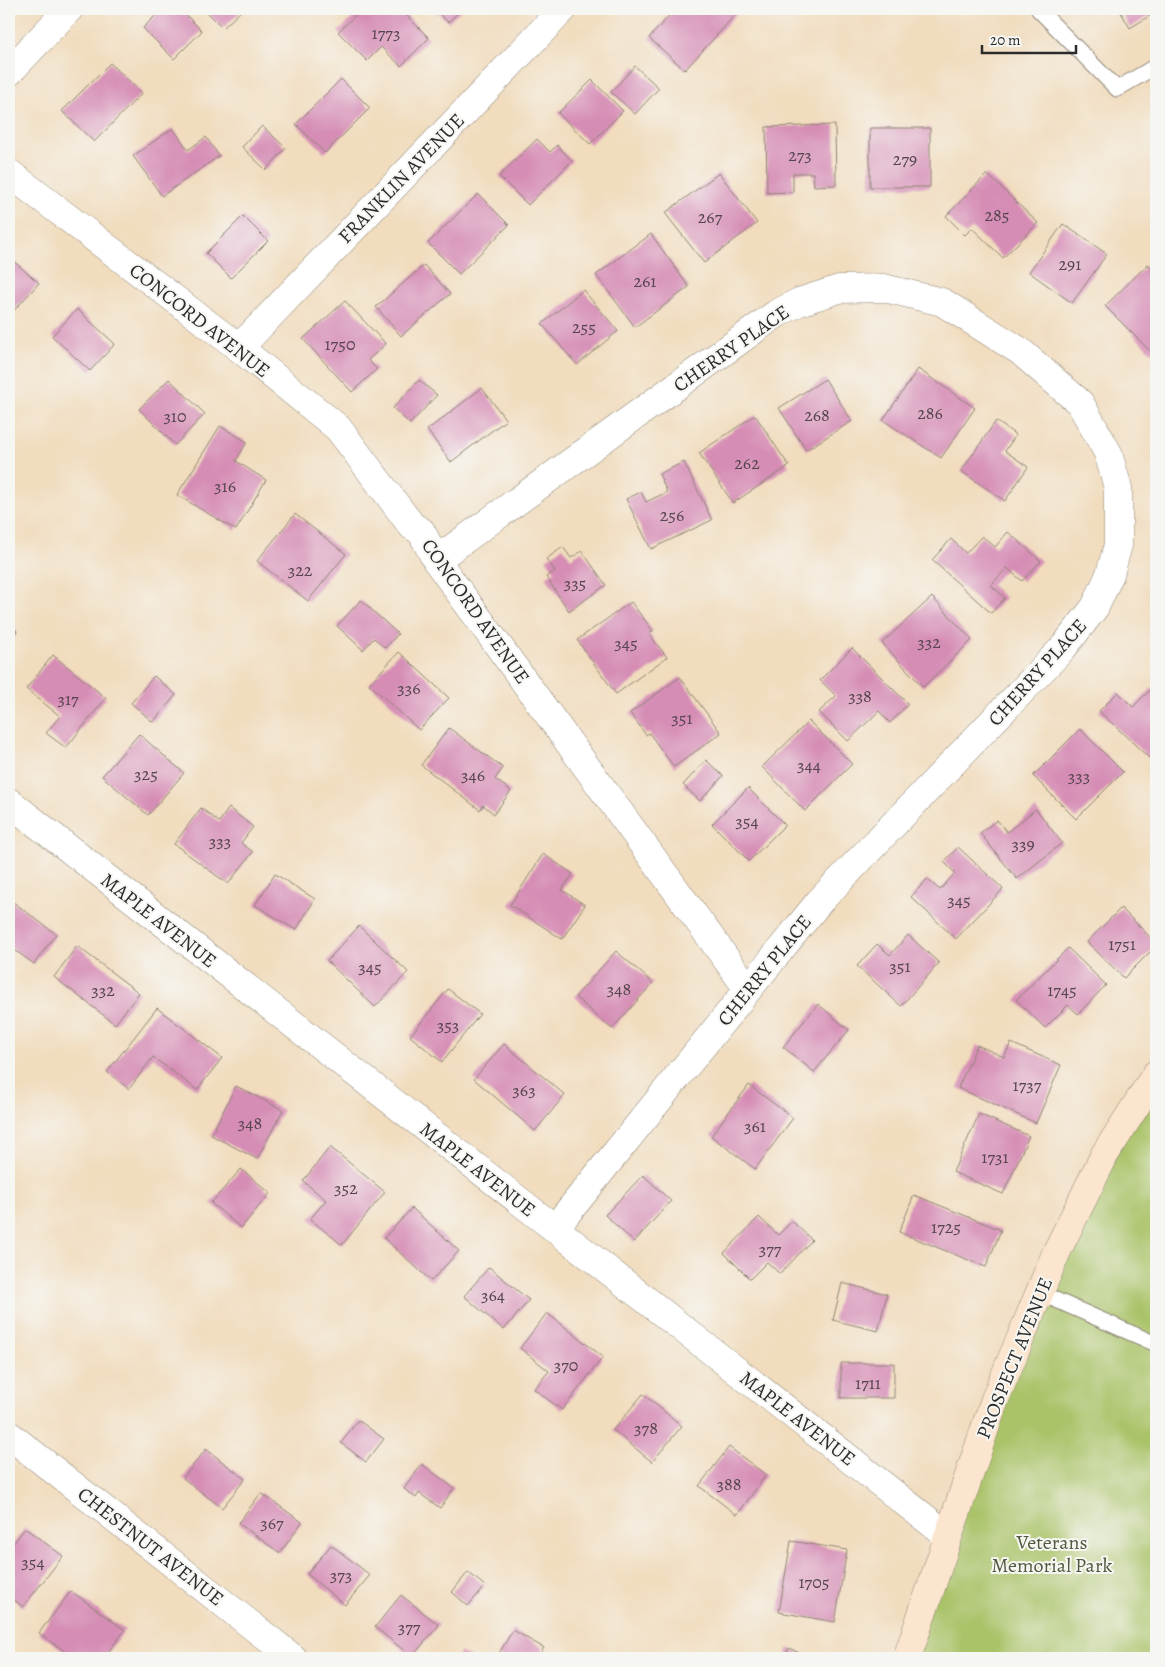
<svg xmlns="http://www.w3.org/2000/svg" width="1165" height="1667" font-family="Alegreya,serif">
<rect width="100%" height="100%" fill="#f6f6f2"/>
<filter id="ink" filterUnits="userSpaceOnUse"><feTurbulence type="fractalNoise" baseFrequency=".02" numOctaves="2"/><feDisplacementMap in="SourceGraphic" scale="10" xChannelSelector="R" yChannelSelector="G"/><feConvolveMatrix kernelMatrix="1 2 1 2 8 2 1 2 1" color-interpolation-filters="sRGB"/></filter>
<filter id="wash" filterUnits="userSpaceOnUse"><feTurbulence type="fractalNoise" baseFrequency=".0096" numOctaves="4" result="noise"/><feDisplacementMap in="SourceGraphic" scale="20" xChannelSelector="R" yChannelSelector="G"/><feGaussianBlur stdDeviation="1.12" result="paint"/><feColorMatrix in="noise" values="0 0 0 0 0 0 0 0 0 0 0 0 0 0 0 0 0 1.4 0 .05"/><feComposite in="paint" operator="in"/></filter>
<g filter="url(#wash)">
<rect width="100%" height="100%" fill="#f1dcbd"/>
<path fill="#aac369" stroke="#6a774a" d="M1156,1074V1658H907L995,1399Z"/>
<g id="blocks">
<path fill="#d68db5" d="M162,9H180L202,31L174,59L143,28Z
M204,9H243L223,28Z
M362,9H400L429,38L401,66L381,47L367,61L338,32Z
M434,9H462L448,22Z
M675,9H732L737,13L685,70L649,38Z
M1119,9H1156V12L1130,28Z
M110,63L142,93L94,142L62,111Z
M635,66L659,88L635,114L611,92Z
M341,79L370,108L325,153L296,124Z
M592,80L623,111L590,144L558,113Z
M835,125L836,185L814,186L813,173H793V192L767,193L766,127Z
M262,126L286,148L266,170L242,147Z
M173,128L188,150L206,137L219,156L162,196L133,156Z
M870,128H930V187H870Z
M537,139L550,152L557,145L572,161L528,205L499,176Z
M719,173L757,223L704,263L665,213Z
M987,174L1038,223L1003,258L972,228L965,235L946,216Z
M478,194L509,225L459,274L428,243Z
M243,216L268,241L231,278L206,253Z
M1063,224L1107,254L1072,303L1029,272Z
M651,234L689,287L635,327L596,275Z
M11,259L39,283L9,316V262Z
M1148,264L1156,272V349L1152,353L1105,306Z
M424,265L450,294L401,336L376,307Z
M583,290L618,331L577,365L542,324Z
M345,301L386,344L368,360L377,369L352,392L303,339Z
M77,309L115,344L90,371L52,336Z
M918,369L975,408L941,458L883,420Z
M169,379L205,414L175,445L139,409Z
M825,379L852,421L806,450L779,408Z
M419,380L437,395L410,424L393,408Z
M482,388L506,420L451,462L427,430Z
M755,415L789,466L733,503L699,453Z
M996,421L1016,435L1005,451L1028,467L1005,501L961,471Z
M220,426L247,442L236,461L266,480L236,530L177,495Z
M684,462L712,520L651,549L626,499L641,492L646,502L667,492L659,474Z
M295,514L346,554L308,601L257,561Z
M1008,532L1041,561L1022,581L1007,568L991,585L1005,598L991,613L932,560L951,539L966,553L982,536L995,547Z
M563,547L571,558L582,551L606,585L569,611L546,577L555,571L546,559Z
M932,597L972,640L923,687L882,643Z
M361,600L398,634L385,648L374,638L363,650L337,626Z
M631,602L653,631L649,634L667,657L616,694L577,640Z
M9,626L17,631L9,643Z
M852,648L908,704L890,723L879,711L848,741L819,712L836,696L820,680Z
M399,652L449,698L419,730L369,684Z
M53,655L106,698L66,748L46,733L60,716L26,689Z
M154,676L176,695L153,722L131,703Z
M680,677L721,733L674,767L649,733L646,735L630,713Z
M1153,687L1156,690V750L1149,758L1099,711L1118,692L1133,707Z
M809,721L852,764L805,811L762,767Z
M449,728L503,768L495,779L511,791L494,814L483,805L480,810L421,765Z
M1080,729L1123,772L1076,819L1033,776Z
M139,734L184,773L148,815L102,776Z
M706,760L723,776L700,801L683,785Z
M748,788L785,825L749,861L712,824Z
M201,808L219,822L229,808L253,827L241,843L253,852L228,884L174,844Z
M1036,809L1062,843L1017,879L980,833L997,820L1007,832Z
M958,847L1003,889L956,939L911,897L927,879L940,890L955,873L944,862Z
M543,854L573,874L562,890L585,905L562,939L510,905Z
M275,874L315,899L296,930L255,905Z
M9,899L56,934L34,964L9,946Z
M1121,908L1156,943V946L1124,978L1087,942Z
M359,926L408,972L375,1007L327,961Z
M908,935L939,963L901,1006L857,966L877,944L890,955Z
M77,946L139,993L115,1024L54,977Z
M1068,948L1106,985L1078,1014L1068,1005L1045,1028L1016,1000Z
M616,951L653,983L612,1029L575,997Z
M448,989L480,1014L442,1062L410,1036Z
M818,1004L849,1030L814,1072L783,1047Z
M157,1008L222,1058L197,1090L153,1057L129,1089L107,1072Z
M1011,1043L1061,1065L1036,1123L958,1088L977,1045L1004,1057Z
M504,1044L565,1095L535,1131L474,1079Z
M749,1085L793,1118L755,1169L711,1136Z
M236,1086L283,1110L257,1159L211,1135Z
M979,1114L1029,1136L1003,1194L953,1172Z
M330,1147L385,1192L342,1245L310,1219L326,1200L303,1181Z
M241,1169L270,1193L241,1228L211,1203Z
M643,1175L671,1201L634,1242L605,1215Z
M914,1195L1001,1230L986,1267L899,1232Z
M412,1208L459,1251L431,1281L384,1238Z
M759,1217L778,1235L792,1221L812,1240L780,1274L767,1262L750,1279L724,1253Z
M489,1267L529,1300L504,1330L464,1296Z
M842,1283L887,1294L878,1331L833,1320Z
M547,1313L603,1357L562,1410L534,1389L549,1371L520,1348Z
M841,1363H894V1398H841Z
M643,1394L682,1426L652,1462L613,1430Z
M358,1420L384,1439L366,1462L341,1443Z
M729,1447L766,1475L737,1515L699,1486Z
M206,1449L245,1479L222,1508L183,1478Z
M422,1464L454,1488L440,1508L419,1493L416,1498L404,1489Z
M261,1493L302,1522L280,1553L238,1523Z
M25,1528L63,1556L23,1607L9,1596V1549Z
M791,1541L847,1550L835,1622L779,1612Z
M331,1545L370,1575L345,1605L307,1574Z
M468,1572L485,1586L468,1606L452,1592Z
M71,1591L125,1630L104,1658H74L39,1633Z
M401,1595L439,1625L412,1657L375,1627Z
M513,1630L544,1648L538,1658H503L498,1655Z
M789,1648L810,1658H784Z
M460,1652L472,1658H457Z"/>
</g>
</g>
<g filter="url(#ink)">
<use href="#blocks" fill-opacity="0" stroke="#8e8474" stroke-width="1"/>
<g fill="none" stroke-linecap="round" stroke-linejoin="round">
<defs>
<path id="lane" d="M1038,9L1117,89L1156,66
M1040,1293L1156,1344"/>
<path id="street" d="M9,72L69,9
M9,173L239,348L338,428L412,526L421,531L436,560L748,989
M239,348L563,9
M436,560L776,314L799,302L839,289L884,288L942,302L1020,351L1080,403L1108,453L1118,488V545L1110,574L1095,607L1063,648L819,902L555,1228
M9,802L948,1536
M9,1435L293,1658"/>
<path id="secondary" d="M907,1658L995,1399L1057,1251L1105,1154L1156,1074"/>
</defs>
<use href="#lane" stroke="#8e8474" stroke-width="17"/>
<use href="#street" stroke="#8e8474" stroke-width="29"/>
<use href="#secondary" stroke="#8e8474" stroke-width="29"/>
<use href="#lane" stroke="#fff" stroke-width="15"/>
<use href="#street" stroke="#fff" stroke-width="28"/>
<use href="#secondary" stroke="#fce5cf" stroke-width="28"/>
</g>
</g>
<g text-anchor="middle" stroke-width="4" stroke-linejoin="round" paint-order="stroke">
<g font-size="18" fill="#56444e">
<text x="386" y="39">1773</text>
<text x="800" y="161">273</text>
<text x="905" y="165">279</text>
<text x="997" y="221">285</text>
<text x="710" y="223">267</text>
<text x="1070" y="270">291</text>
<text x="645" y="287">261</text>
<text x="584" y="333">255</text>
<text x="340" y="350">1750</text>
<text x="930" y="419">286</text>
<text x="817" y="421">268</text>
<text x="175" y="422">310</text>
<text x="747" y="469">262</text>
<text x="225" y="492">316</text>
<text x="672" y="521">256</text>
<text x="300" y="576">322</text>
<text x="575" y="589">335</text>
<text x="929" y="648">332</text>
<text x="626" y="649">345</text>
<text x="409" y="694">336</text>
<text x="860" y="702">338</text>
<text x="68" y="705">317</text>
<text x="682" y="724">351</text>
<text x="809" y="771">344</text>
<text x="146" y="780">325</text>
<text x="473" y="781">346</text>
<text x="1079" y="782">333</text>
<text x="747" y="827">354</text>
<text x="220" y="847">333</text>
<text x="1023" y="850">339</text>
<text x="959" y="906">345</text>
<text x="1122" y="950">1751</text>
<text x="900" y="972">351</text>
<text x="370" y="973">345</text>
<text x="619" y="995">348</text>
<text x="103" y="996">332</text>
<text x="1062" y="996">1745</text>
<text x="448" y="1031">353</text>
<text x="1027" y="1091">1737</text>
<text x="524" y="1096">363</text>
<text x="250" y="1129">348</text>
<text x="755" y="1132">361</text>
<text x="995" y="1163">1731</text>
<text x="346" y="1194">352</text>
<text x="946" y="1233">1725</text>
<text x="770" y="1255">377</text>
<text x="493" y="1301">364</text>
<text x="566" y="1371">370</text>
<text x="868" y="1389">1711</text>
<text x="646" y="1434">378</text>
<text x="729" y="1490">388</text>
<text x="272" y="1529">367</text>
<text x="33" y="1568">354</text>
<text x="341" y="1581">373</text>
<text x="814" y="1588">1705</text>
<text x="409" y="1633">377</text>
</g>
<g font-size="20" fill="#2b2b2b" stroke="#f6f6f2">
<text transform="translate(401 178) rotate(-46)" y="7">FRANKLIN AVENUE</text>
<text transform="translate(200 320) rotate(38)" y="7">CONCORD AVENUE</text>
<text transform="translate(731 348) rotate(-35)" y="7">CHERRY PLACE</text>
<text transform="translate(476 611) rotate(55)" y="7">CONCORD AVENUE</text>
<text transform="translate(1037 672) rotate(-48)" y="7">CHERRY PLACE</text>
<text transform="translate(159 920) rotate(38)" y="7">MAPLE AVENUE</text>
<text transform="translate(764 970) rotate(-51)" y="7">CHERRY PLACE</text>
<text transform="translate(478 1169) rotate(38)" y="7">MAPLE AVENUE</text>
<text transform="translate(1014 1358) rotate(-68)" y="7">PROSPECT AVENUE</text>
<text transform="translate(798 1418) rotate(38)" y="7">MAPLE AVENUE</text>
<text transform="translate(151 1546) rotate(38)" y="7">CHESTNUT AVENUE</text>
</g>
<g font-size="20" fill="#51593e" stroke="#f6f6f2">
<text x="1052" y="1549">Veterans<tspan x="1052" dy="23">Memorial Park</tspan></text>
</g>
</g>
<rect width="1165" height="1667" fill="none" stroke="#f6f6f2" stroke-width="30"/>
<path d="M982 45v8h94v-8" fill="none" stroke="#2b2b2b" stroke-width="2.5"/>
<text x="990" y="45" font-size="15" fill="#2b2b2b" stroke="#f6f6f2" stroke-width="4" paint-order="stroke">20 m</text>
</svg>
